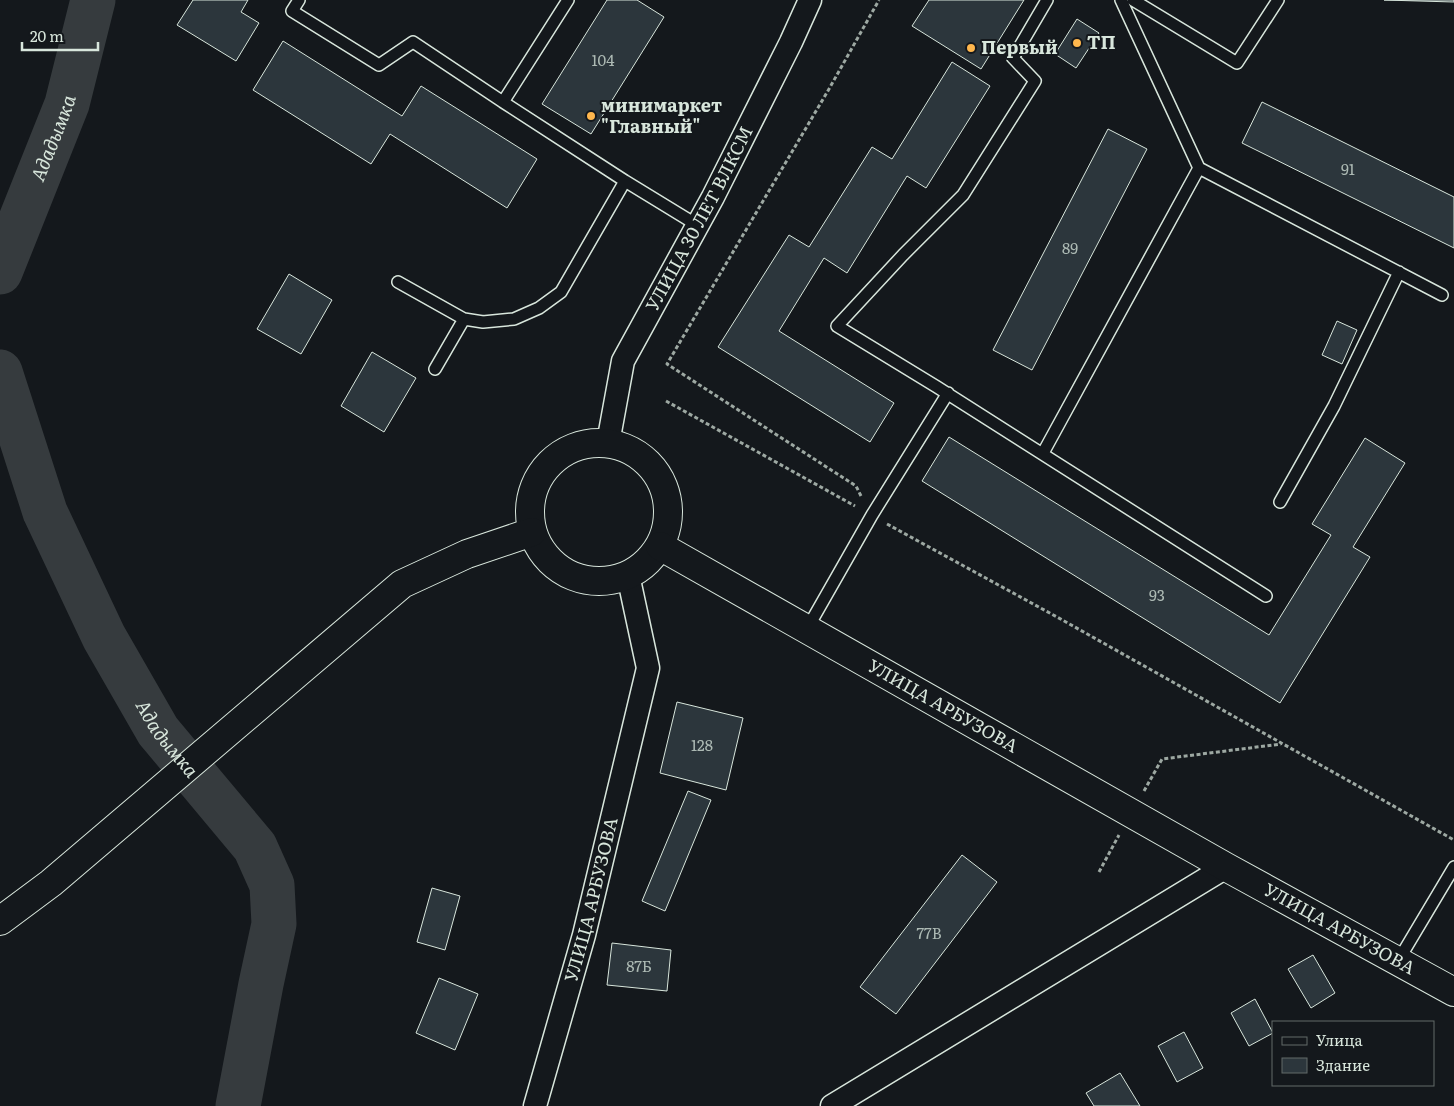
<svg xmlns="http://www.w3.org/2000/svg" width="1454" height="1106" font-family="Literata,serif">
<rect width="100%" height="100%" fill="#14181c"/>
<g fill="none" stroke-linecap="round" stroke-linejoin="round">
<g stroke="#363b3e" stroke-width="45">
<path id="s1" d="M0,272L67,104L93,0"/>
<path id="s2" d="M0,372L45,512L104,637L158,731L255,847L272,885L274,924L261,984L238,1106"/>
</g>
</g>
<path fill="#2c363c" stroke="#d8e6dc" d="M193,0H248L241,12L259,23L236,61L177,25Z
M607,0H637L664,17L591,134L542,104Z
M929,0H1024L981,69L912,26Z
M1384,0H1454V2Z
M1077,19L1099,33L1076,68L1055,54Z
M283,41L402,116L421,86L537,159L507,208L390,134L371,164L253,90Z
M952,62L990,86L926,188L907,176L847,273L824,258L779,331L894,403L870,442L718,347L789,235L809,247L872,147L892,159Z
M1262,102L1454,197V248L1242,143Z
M1108,129L1147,149L1032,370L993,350Z
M289,274L332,300L301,354L257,329Z
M1337,321L1357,330L1342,364L1322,355Z
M372,352L416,378L384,432L341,406Z
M949,437L1269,635L1331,535L1312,524L1365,438L1405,463L1353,547L1370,557L1280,703L922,481Z
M677,702L743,718L726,790L660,773Z
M688,791L711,800L665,911L642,901Z
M962,855L997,882L896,1014L860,987Z
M432,888L460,896L445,950L417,942Z
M612,943L671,950L667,991L607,985Z
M1313,955L1335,993L1311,1008L1288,969Z
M439,978L478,994L455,1050L416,1033Z
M1255,999L1273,1033L1249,1046L1231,1013Z
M1184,1032L1203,1068L1177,1082L1158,1046Z
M1120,1073L1140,1106H1094L1086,1093Z"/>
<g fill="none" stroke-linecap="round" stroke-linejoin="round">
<defs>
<path id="lane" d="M299,0L292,11L379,65L413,42L503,102L568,0
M1047,0L1013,58L1035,81L963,195L903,255L837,326L937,387L1266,596
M1121,0L1199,168L1442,295
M1133,0L1237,63L1278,0
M503,102L625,181L697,225
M398,282L464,319L483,322L514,319L539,308L561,292L625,181
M435,369L464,319
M1043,453L1199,168
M1280,502L1334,406L1399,272
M807,629L872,515L948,393
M1398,961L1454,867"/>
<g id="street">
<path id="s3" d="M608,443L623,361L713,197L791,42L810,0"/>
<path id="s4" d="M535,1106L584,935L648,668L628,575"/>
<path d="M832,1106L1226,867"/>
</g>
<g id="secondary">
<circle cx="599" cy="512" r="69"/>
<path id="s5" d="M660,546L1226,867L1454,992"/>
<path d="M0,921L51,883L402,584L467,554L532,532"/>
</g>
</defs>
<use href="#lane" stroke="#d8e6dc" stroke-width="14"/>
<use href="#street" stroke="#d8e6dc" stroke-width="25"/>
<use href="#secondary" stroke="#d8e6dc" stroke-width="30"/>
<path stroke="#9da8a2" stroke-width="3" stroke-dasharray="4 2.5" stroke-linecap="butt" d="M666,401L855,506
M861,496L856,486L667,364L829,89L879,0
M887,524L1057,617L1454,840
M1144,791L1162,759L1281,744
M1099,872L1119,835"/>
<use href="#lane" stroke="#14181c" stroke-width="11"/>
<use href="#street" stroke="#14181c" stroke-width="22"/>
<use href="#secondary" stroke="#14181c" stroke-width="28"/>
</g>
<g fill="#ffb74d" stroke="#14181c" stroke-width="2">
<circle cx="1077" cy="43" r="5"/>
<circle cx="971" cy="48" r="5"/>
<circle cx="591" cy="116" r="5"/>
</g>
<g text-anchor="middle" stroke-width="4" stroke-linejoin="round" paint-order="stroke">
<g font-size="15" fill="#adbab4">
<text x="603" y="66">104</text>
<text x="1348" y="175">91</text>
<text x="1070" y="254">89</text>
<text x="1157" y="601">93</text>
<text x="702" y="751">128</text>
<text x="929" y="939">77В</text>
<text x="639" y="972">87Б</text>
</g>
<g font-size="18" font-weight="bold" fill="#d8e6dc" stroke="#14181c" text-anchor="start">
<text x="1087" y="49">ТП</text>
<text x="981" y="54">Первый</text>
<text x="601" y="112">минимаркет<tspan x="601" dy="21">"Главный"</tspan></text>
</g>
<g font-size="18" fill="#d8e6dc" stroke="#14181c">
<text dy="6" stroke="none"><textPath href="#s3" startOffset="245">УЛИЦА 30 ЛЕТ ВЛКСМ</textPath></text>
<text dy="6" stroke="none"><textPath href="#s5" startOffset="325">УЛИЦА АРБУЗОВА</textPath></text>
<text dy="6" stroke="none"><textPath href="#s4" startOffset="214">УЛИЦА АРБУЗОВА</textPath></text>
<text dy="6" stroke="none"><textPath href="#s5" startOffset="780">УЛИЦА АРБУЗОВА</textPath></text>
</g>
<g font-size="19" font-style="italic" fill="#d8e6dc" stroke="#14181c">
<text dy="7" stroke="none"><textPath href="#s1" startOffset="144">Ададымка</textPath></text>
<text dy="7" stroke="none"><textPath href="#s2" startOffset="405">Ададымка</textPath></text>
</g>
</g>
<rect x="1272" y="1021" width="162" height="65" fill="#14181c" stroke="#626a69"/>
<rect x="1282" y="1037" width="25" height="8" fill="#14181c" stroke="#626a69"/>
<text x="1316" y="1046" font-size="15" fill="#d8e6dc">Улица</text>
<rect x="1282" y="1058" width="25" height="15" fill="#2c363c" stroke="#626a69"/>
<text x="1316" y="1071" font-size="15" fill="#d8e6dc">Здание</text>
<path d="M22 42v8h76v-8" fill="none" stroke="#d8e6dc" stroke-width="2.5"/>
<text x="30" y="42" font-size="15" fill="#d8e6dc" stroke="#14181c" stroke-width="4" paint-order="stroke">20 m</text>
</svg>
